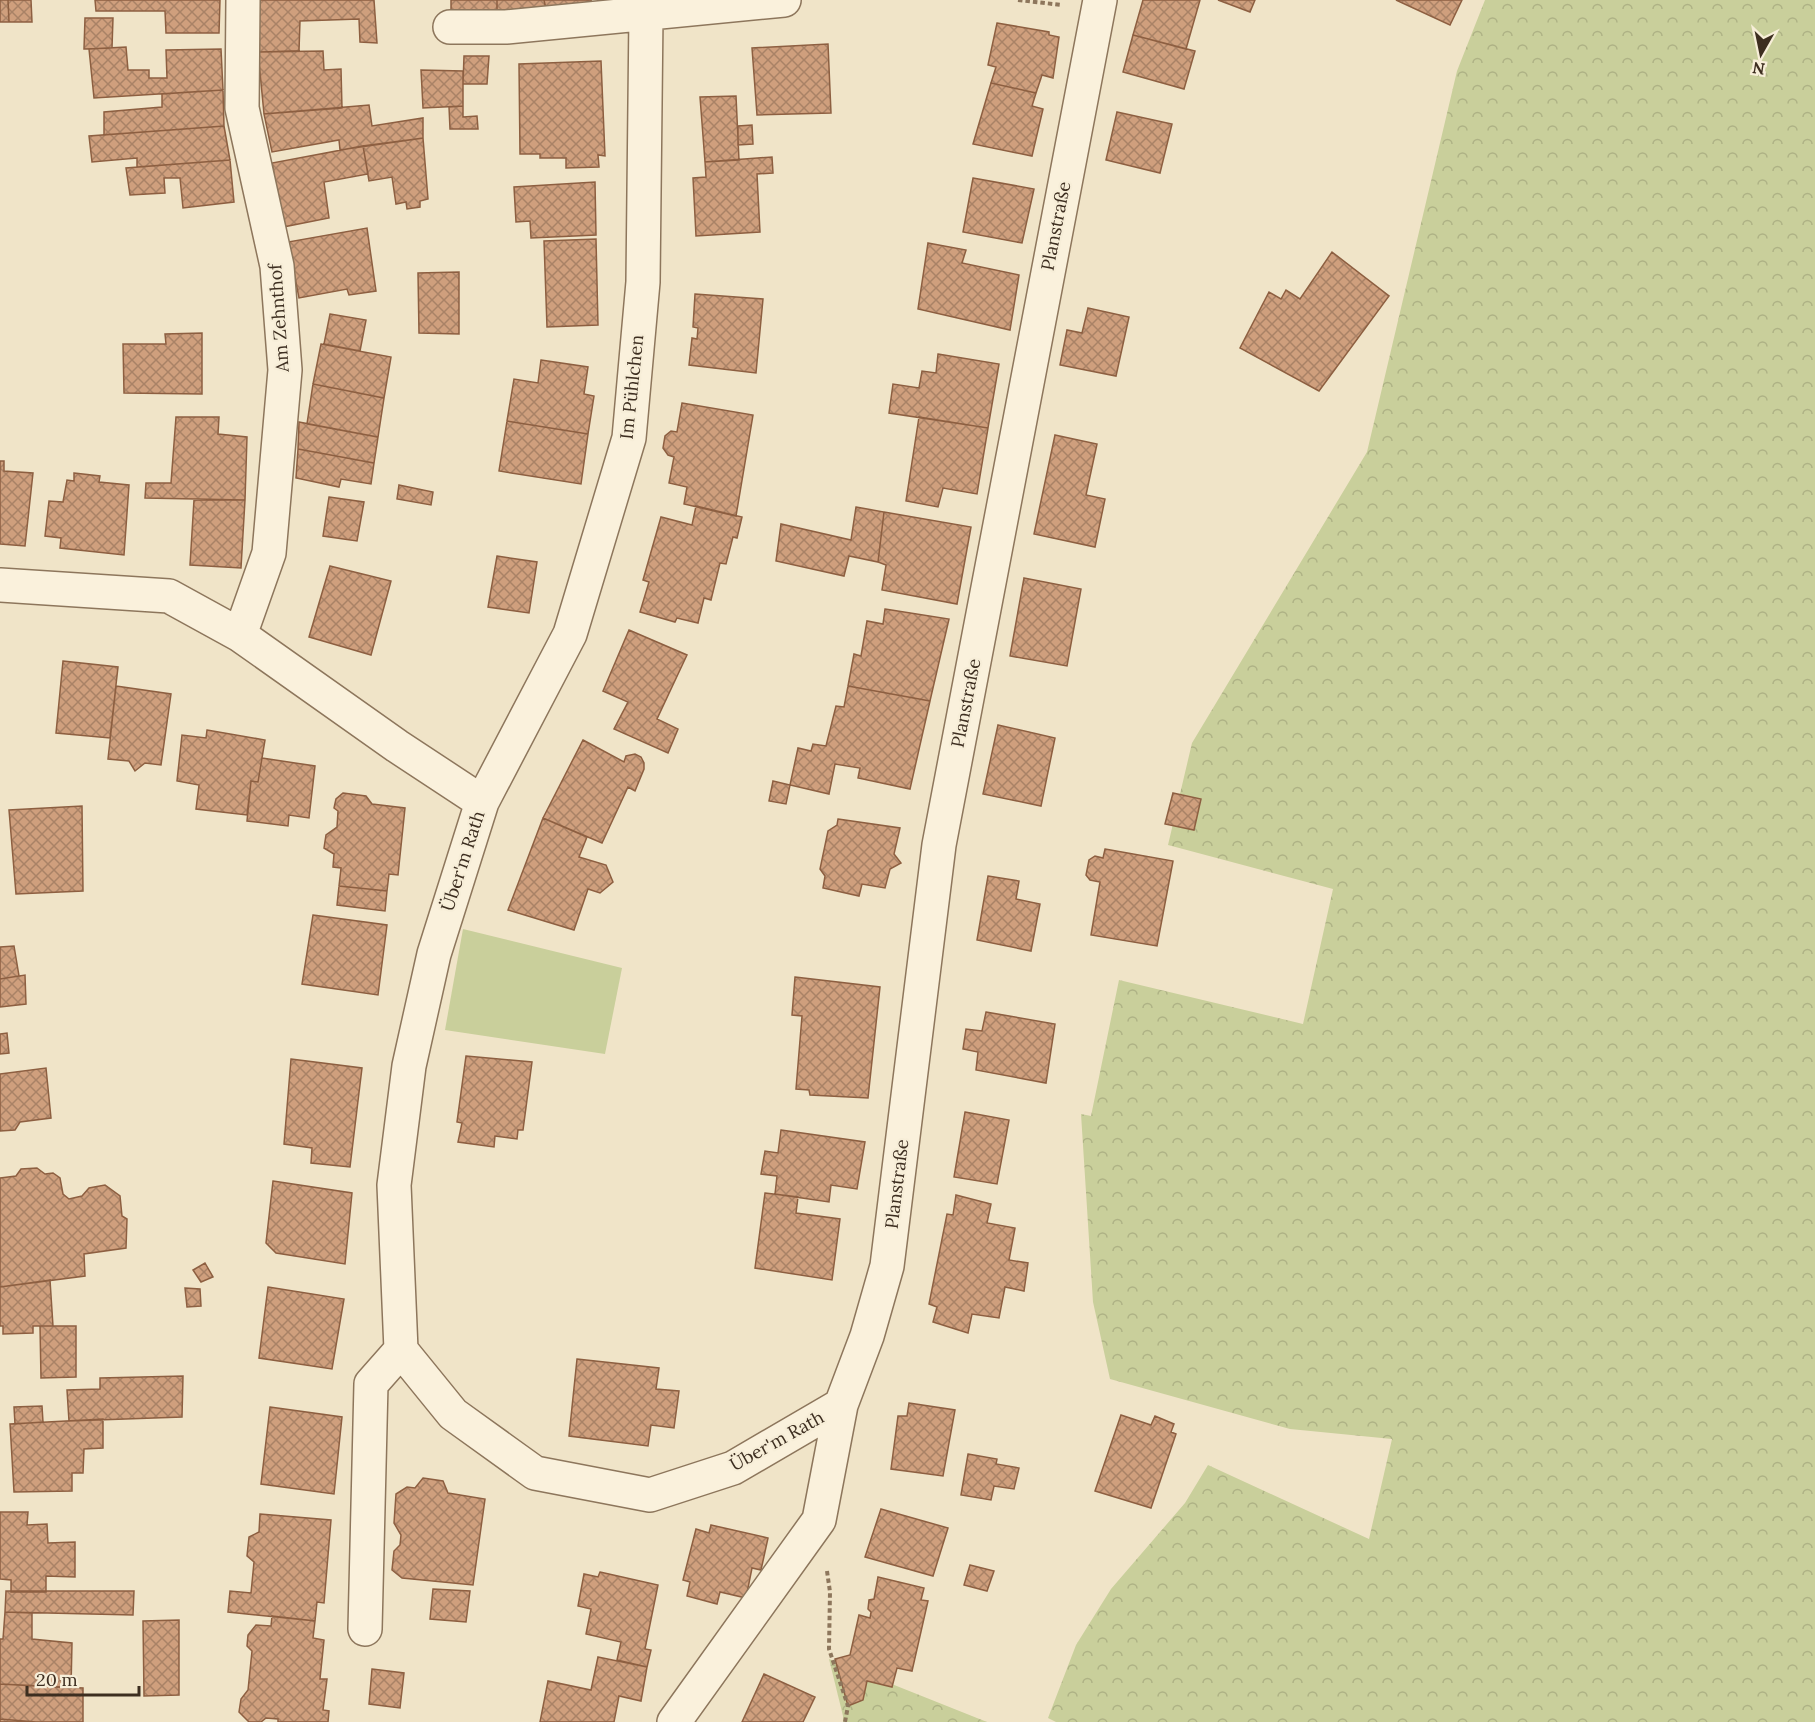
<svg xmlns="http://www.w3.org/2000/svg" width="1815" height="1722" font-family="Lora,serif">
<defs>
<pattern id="forest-crowns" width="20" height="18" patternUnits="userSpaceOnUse" patternTransform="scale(1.5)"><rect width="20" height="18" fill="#c9cf9b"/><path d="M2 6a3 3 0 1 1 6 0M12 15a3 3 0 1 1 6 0" fill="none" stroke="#aeb285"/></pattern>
<pattern id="building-cross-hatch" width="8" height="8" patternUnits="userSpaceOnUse" patternTransform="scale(1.5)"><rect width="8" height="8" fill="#cf9f7d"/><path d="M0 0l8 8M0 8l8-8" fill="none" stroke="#a98266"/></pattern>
</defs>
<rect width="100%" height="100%" fill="#f0e4c8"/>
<path fill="#c9cf9b" d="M463,929L622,968L605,1054L445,1030Z"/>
<path fill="url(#forest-crowns)" d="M1485,0H1815V1722H1056L1048,1718L1076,1645L1111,1589L1185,1503L1208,1465L1369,1539L1392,1439L1290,1429L1110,1379L1093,1302L1081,1114L1091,1116L1119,980L1303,1024L1333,889L1168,845L1192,743L1367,452L1457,71Z
M829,1659L987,1722H843V1716Z"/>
<path fill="url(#building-cross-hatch)" stroke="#8d5f41" stroke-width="1.5" d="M0,0H8L9,22H0Z
M8,0H31L32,22H9Z
M95,0H220L219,33H166L165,11H96Z
M256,0H374L377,43L360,42L359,19L300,21L299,51L258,52Z
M451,0H497V14L451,11Z
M497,0H544L546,9L497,14Z
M544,0H591L592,5L546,9Z
M1143,0H1200L1186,49L1133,35Z
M1218,0H1255L1250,12Z
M1396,0H1462L1450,25Z
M85,18H113L112,48L84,49Z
M997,23L1049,32V35L1059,37L1053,78L1042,75L1036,93L991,83L996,67L988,65Z
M1133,35L1195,51L1184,89L1123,72Z
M828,44L831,113L757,115L752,48Z
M126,47L128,70H149V78H167L166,50L221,49L223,90L94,98L89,49Z
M323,51L324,70L341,69L342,108L264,114L258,52Z
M464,56H489L487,84H463Z
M601,61L605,156L598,155L599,167L566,168V158H540V154H520L519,64Z
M421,70L463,71V106L423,108Z
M991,83L1036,93L1032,106L1043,109L1032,156L973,144Z
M223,90L224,126L104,135V112L162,107V94Z
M736,96L739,160L705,162L700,97Z
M369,105L372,126L423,118V138L340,150L339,140L272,152L264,114Z
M463,106V117L477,116L478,129H450L449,107Z
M1117,112L1172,124L1160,173L1106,160Z
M752,125L753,144L738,145V126Z
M224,126L230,160L137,167V158L92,162L89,136Z
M423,138L428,199L420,201V207L407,209L406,202L396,204L392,177L369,181L363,146Z
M363,146L368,174L324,182L329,218L283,227L272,163Z
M772,157L773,173L757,174L760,232L696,236L693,178L706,177L705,162Z
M230,160L234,202L183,208L180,178H164L165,193L130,195L126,168Z
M973,178L1034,189L1022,243L963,232Z
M595,182L596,235L531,238L530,221L516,222L514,187Z
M367,228L376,291L349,295L347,289L299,298L288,242Z
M596,239L598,325L547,327L544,241Z
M928,243L966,250L962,263L1019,275L1010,330L918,309Z
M1332,252L1389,296L1319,391L1240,348L1269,292L1281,299L1286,290L1300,299Z
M459,272V334L419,333L418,273Z
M695,294L763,299L756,373L689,365L692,338L697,339L698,328L693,327Z
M1088,308L1129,317L1116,376L1060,365L1067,330L1082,333Z
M330,314L366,320L360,351L324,344Z
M202,333V394L124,393L123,344H166L165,334Z
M321,344L391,357L384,398L313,384Z
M938,354L999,364L988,428L889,413L893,384L919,388L922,371L936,373Z
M541,360L588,367L584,394L594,396L588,434L507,421L514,379L538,383Z
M313,384L384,398L378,437L307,424Z
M682,403L753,415L736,516L684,504L687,487L669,483L674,457L668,455L663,448L665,436L671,431L677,432Z
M176,417H219L218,434L247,437L245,500L145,498L146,483H171Z
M919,417L988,428L977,494L943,488L938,507L906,501Z
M507,421L588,434L581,484L499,471Z
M299,422L378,437L374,463L298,449Z
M1055,435L1097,444L1086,495L1105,499L1095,547L1034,534Z
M298,449L374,463L371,484L341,479L339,487L296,478Z
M0,461H4V471L33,473L25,546L0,544Z
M74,473L100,476L99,482L129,485L124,555L60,548L61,538L45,536L49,501L63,502L67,480L74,481Z
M399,485L433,492L431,505L397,499Z
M329,497L364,502L357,541L323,536Z
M194,500H245L241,568L190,565Z
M696,506L742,517L737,538L733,537L726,564L720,563L711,600L704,598L698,623L677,618L675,622L640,612L649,582L643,580L661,517L692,525Z
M856,507L884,512L878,562L849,556L844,576L776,561L781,524L851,540Z
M884,512L971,527L957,604L882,590L886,565L878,562Z
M497,556L537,562L529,613L488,607Z
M330,566L391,581L371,655L309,637Z
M1024,578L1081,589L1067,666L1010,656Z
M885,609L949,619L930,701L848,686L854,654L861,656L867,621L883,624Z
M629,630L687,655L657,719L678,729L668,753L614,729L628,702L603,691Z
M63,661L118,667L110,738L56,733Z
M116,686L171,694L161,765L145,763L135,771L129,761L108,759Z
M848,686L930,701L910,789L858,778L860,768L835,764L829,794L790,785L798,748L811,751L813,744L826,746L836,706L844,707Z
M998,725L1055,738L1041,806L983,794Z
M207,730L265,740L258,782L251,781L247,815L196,809L199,785L177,781L182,735L206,738Z
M583,740L624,762L626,756L635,754L641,757L644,763V769L635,791L628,787L602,843L543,818Z
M262,758L315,766L309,818L289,815L288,826L247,821L251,781L258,782Z
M773,781L790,785L786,804L769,801Z
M343,793L366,796L372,804L405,808L398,875L389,874L387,891L339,886L341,868L333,867L334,854L324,848L326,835L337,827L338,811L334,808L336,799Z
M1173,793L1201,799L1194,830L1165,824Z
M82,806L83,891L16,894L9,810Z
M543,818L587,837L579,857L606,865L613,882L600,893L588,889L574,930L508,910Z
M838,819L900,828L894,854L901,863L890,869L885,888L862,884L859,896L823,888L825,876L820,869L828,831L837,825Z
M1105,849L1173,861L1157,946L1091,935L1100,882L1090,880L1086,875L1089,860L1095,856L1103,858Z
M988,876L1019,881L1016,899L1040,904L1031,951L977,940Z
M339,886L387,891L385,911L337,905Z
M313,915L387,925L378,995L302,984Z
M14,946L19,976L0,979V947Z
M25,975L26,1004L0,1007V979Z
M795,977L880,987L868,1098L810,1095L809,1090L796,1089L802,1016L792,1015Z
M986,1012L1055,1024L1046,1083L976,1070L978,1052L963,1049L966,1029L982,1031Z
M7,1033L9,1053L0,1054V1034Z
M466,1056L532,1062L523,1130H518L517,1139L495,1136L494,1147L458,1142L462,1123L457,1122Z
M291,1059L362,1068L350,1167L311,1163L312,1148L284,1144Z
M46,1068L51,1118L20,1122L15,1130L0,1131V1074Z
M965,1112L1009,1120L997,1184L954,1177Z
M781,1130L865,1142L857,1189L831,1185L829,1202L775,1194L777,1176L761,1174L765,1151L778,1153Z
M37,1168L45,1174L53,1173L60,1178L63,1194L69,1199L82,1196L89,1188L105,1185L120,1196L122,1216L127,1219L126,1248L84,1254L85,1276L0,1287V1178L16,1176L21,1169Z
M273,1181L352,1193L345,1264L276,1253L266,1243Z
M765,1193L798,1197L796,1213L840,1219L832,1280L755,1268Z
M956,1195L991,1204L987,1223L1015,1228L1009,1260L1028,1263L1024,1291L1005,1287L999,1318L972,1314L968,1333L933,1322L937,1307L929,1304L947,1214L953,1215Z
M205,1263L213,1277L201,1282L193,1270Z
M50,1280L53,1326H33V1333L3,1334V1326H0V1287Z
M268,1287L344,1299L332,1369L259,1358Z
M185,1288L200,1289L201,1306L187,1307Z
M40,1326H76V1377L41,1378Z
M577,1359L659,1368L656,1389L679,1391L674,1428L651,1425L648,1446L569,1436Z
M183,1376L182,1417L69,1421L67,1390L100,1389V1378Z
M909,1403L955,1410L943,1476L891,1469L898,1416H907Z
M42,1406L43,1422L15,1424L14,1407Z
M270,1407L342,1417L334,1494L261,1484Z
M1121,1415L1151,1425L1155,1416L1174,1424L1171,1432L1176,1434L1151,1508L1095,1491Z
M103,1419V1448L84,1449L83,1473H72V1491L14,1492L10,1424Z
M968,1454L997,1459L996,1464L1019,1468L1014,1489L994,1486L991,1500L961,1495Z
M423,1478L443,1481L448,1493L485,1499L473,1585L402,1578L392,1570L394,1551L400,1545L401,1535L394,1523L396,1494L407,1487L415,1488Z
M881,1509L948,1528L933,1576L865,1557Z
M0,1512H28L27,1525L47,1524L48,1543L75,1542V1577L46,1576V1592H11V1580L0,1579Z
M260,1514L331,1520L324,1603L317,1602L315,1621L228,1612L230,1591L251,1593L254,1562L247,1556L249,1537L259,1532Z
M711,1525L768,1538L761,1570L752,1568L746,1598L720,1592L717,1604L687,1596L690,1582L683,1580L696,1529L709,1533Z
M970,1565L994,1571L987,1591L964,1585Z
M600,1572L658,1585L645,1649L651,1650L647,1667L617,1660L621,1642L586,1634L591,1609L578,1606L584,1574L598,1577Z
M878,1577L924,1588L921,1600L928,1601L912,1671L897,1668L892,1687L867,1681L863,1700L848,1706L835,1659L850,1655L859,1615L870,1618L871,1612L868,1609L869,1600L874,1599Z
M433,1589L470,1591L466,1622L430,1619Z
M6,1591H134L133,1615L5,1612Z
M5,1612L32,1613V1639L72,1643L71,1688L0,1684V1639H3Z
M272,1616L315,1621L313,1638L324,1640L320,1679H327L323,1710L329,1711L328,1722H278V1719L266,1718L261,1722H249L239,1712L241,1699L248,1690L252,1651L247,1646L248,1635L256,1625L271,1626Z
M179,1620V1695L144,1696L143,1621Z
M598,1657L647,1667L641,1701L619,1696L614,1722H540L548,1681L591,1690Z
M372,1669L404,1673L400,1708L369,1704Z
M764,1674L815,1697L803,1722H742Z
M0,1684L83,1688V1722H36L0,1719Z
M0,1719L36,1722H0Z"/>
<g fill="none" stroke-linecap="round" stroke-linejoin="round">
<defs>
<path id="minor" d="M646,14L643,282L629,438L570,634L482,802L434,954L409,1066L394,1185L401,1350L453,1414L535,1473L650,1495L733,1468L841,1405
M450,27H506L784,0
M0,585L169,596L240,635L397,746L482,802
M240,635L269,553L285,370L277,266L242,108L243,0
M365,1629L371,1384L401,1350
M674,1722L819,1520L841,1405L867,1336L887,1266L939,845L1100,0"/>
</defs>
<use href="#minor" stroke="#8d765c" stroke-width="36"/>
<path stroke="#8d765c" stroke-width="4" stroke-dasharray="4.5 3" stroke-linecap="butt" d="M1018,0L1062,5
M827,1571L830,1592L829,1649L848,1706L845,1722"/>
<use href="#minor" stroke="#faf1dc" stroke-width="33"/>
</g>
<g text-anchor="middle" stroke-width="4.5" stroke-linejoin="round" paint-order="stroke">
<g font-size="18" fill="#3d2e20" stroke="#f7eed8">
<text transform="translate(1056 226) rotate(-79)" y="6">Planstraße</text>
<text transform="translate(279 318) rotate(-94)" y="6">Am Zehnthof</text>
<text transform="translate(632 387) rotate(-84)" y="6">Im Pühlchen</text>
<text transform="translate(966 703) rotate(-79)" y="6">Planstraße</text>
<text transform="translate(463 861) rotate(-72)" y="6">Über'm Rath</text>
<text transform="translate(897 1184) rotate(-83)" y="6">Planstraße</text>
<text transform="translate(777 1441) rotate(-29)" y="6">Über'm Rath</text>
</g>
</g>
<g transform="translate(1761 54) rotate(189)" stroke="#f7eed8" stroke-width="4.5" paint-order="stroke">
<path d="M0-4.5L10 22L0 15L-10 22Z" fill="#3d2e20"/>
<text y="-9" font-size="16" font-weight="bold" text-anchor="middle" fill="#3d2e20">N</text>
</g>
<path d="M27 1686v9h112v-9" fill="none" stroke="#3d2e20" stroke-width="3"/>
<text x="36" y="1686" font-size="18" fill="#3d2e20" stroke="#f7eed8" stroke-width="4.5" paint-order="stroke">20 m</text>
</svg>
